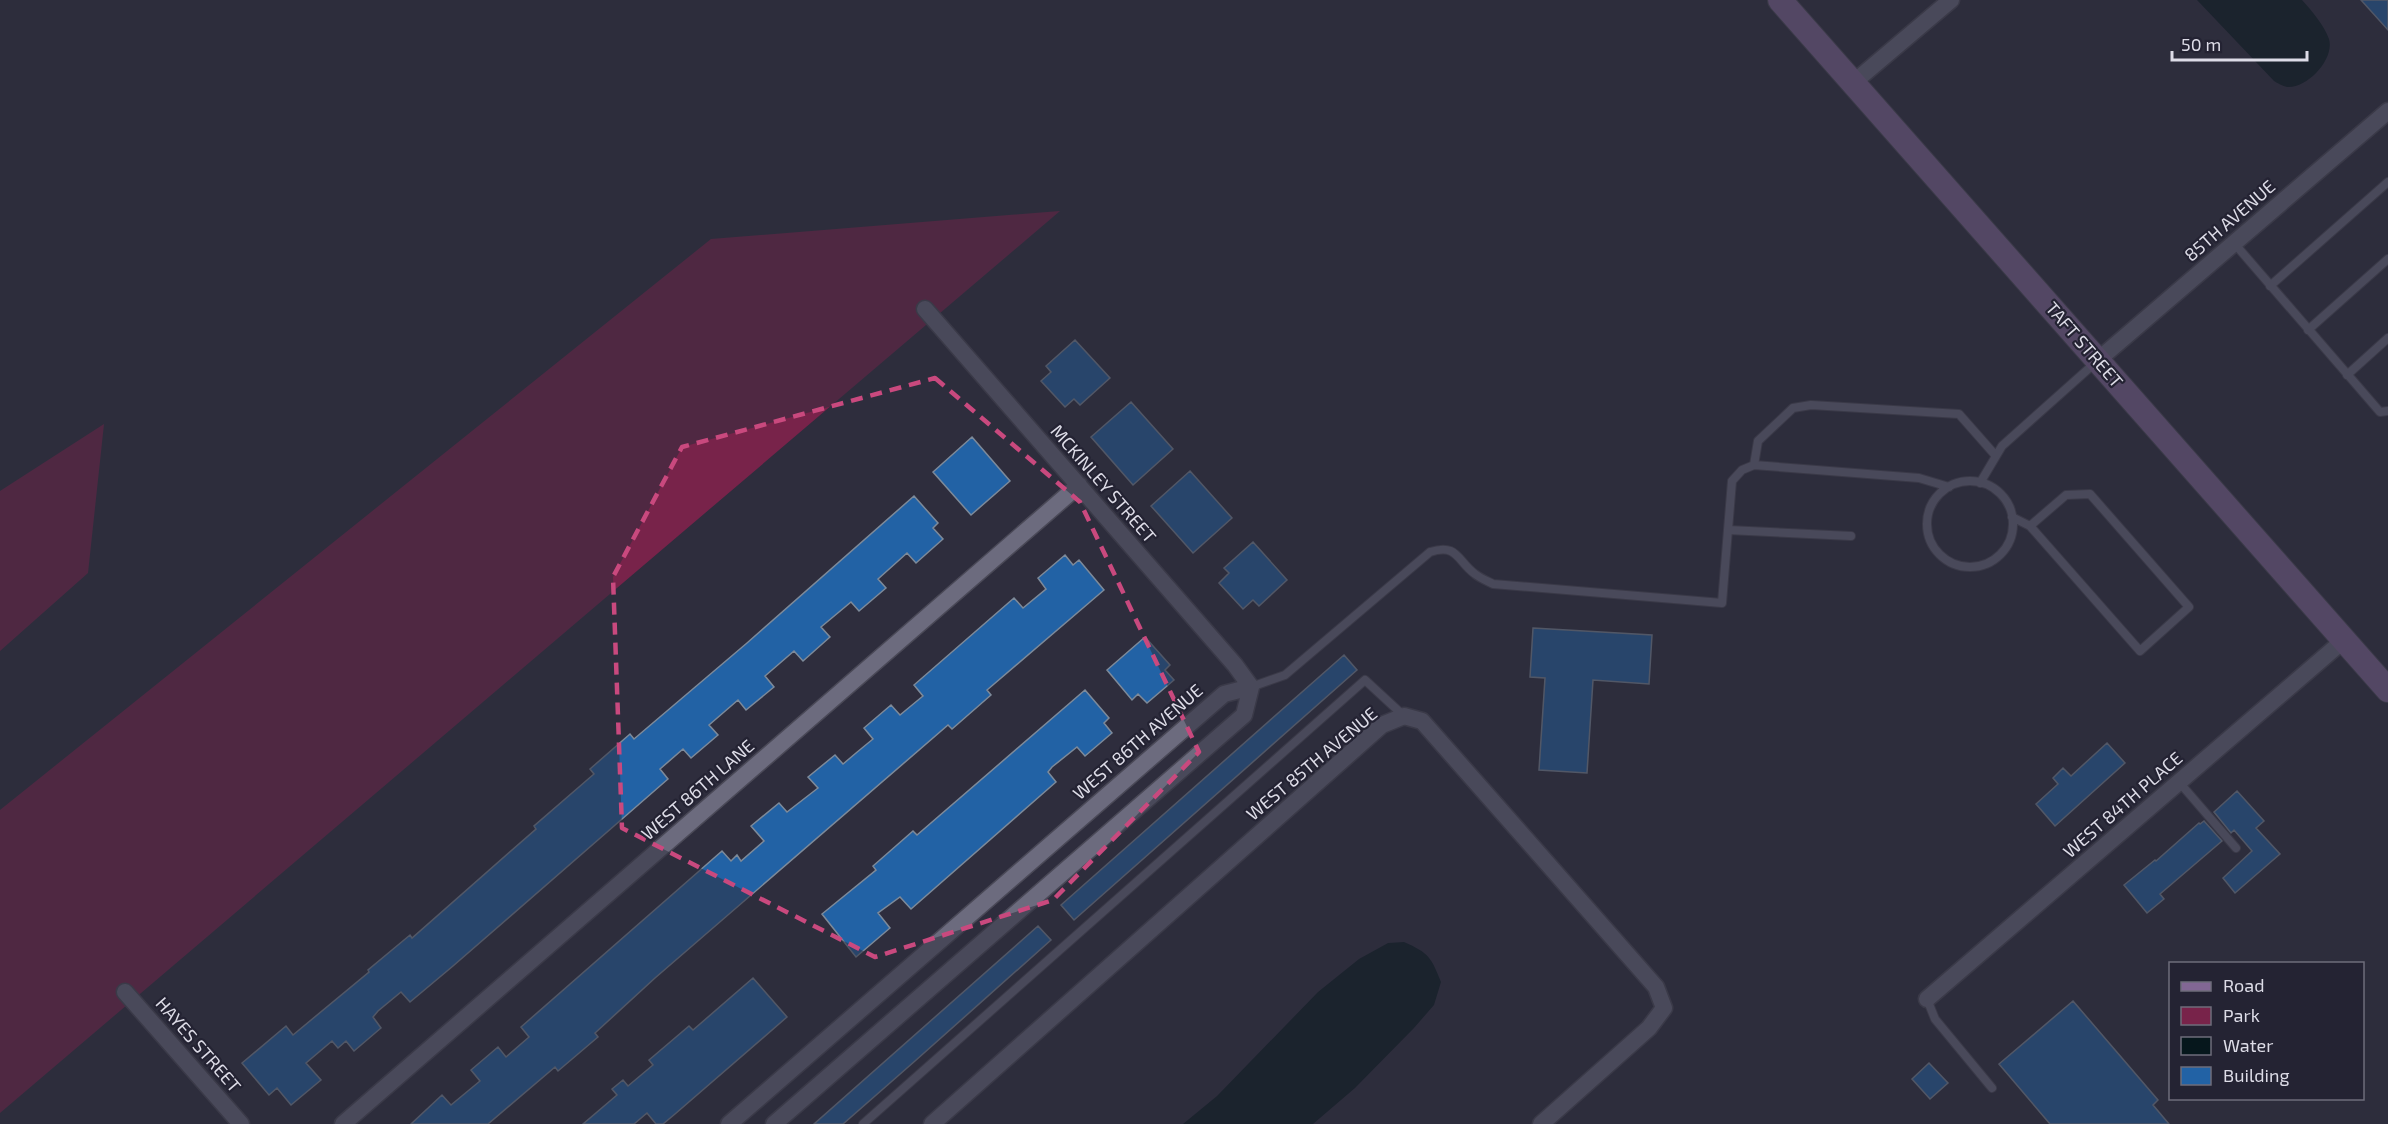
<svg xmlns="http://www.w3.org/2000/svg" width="2388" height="1124" font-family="'Exo 2',sans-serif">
<rect width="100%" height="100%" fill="#2e2d3d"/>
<path fill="#78234a" d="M1060,211L0,1113V810L711,239Z
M104,424L88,573L0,651V491Z"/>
<path fill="#06171c" d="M2197,0H2302C2312,11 2324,25 2329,39C2335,59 2307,89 2287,87C2283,86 2277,83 2274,81Z
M1404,942C1429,953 1431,957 1441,982L1434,1005L1414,1028L1355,1088L1313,1124H1183L1217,1096L1318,992L1359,959L1388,943Z"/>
<path fill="#2262a5" stroke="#7d8a9a" stroke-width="1.5" d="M2361,0H2388V30Z
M1075,340L1110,378L1080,405L1074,399L1065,407L1041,381L1051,372L1046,366Z
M1131,402L1173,449L1133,485L1091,437Z
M972,437L1010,481L971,515L933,472Z
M1190,471L1232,518L1193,553L1151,506Z
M914,496L938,523L933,528L943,539L916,563L907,553L878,579L886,588L859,611L851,602L821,627L830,637L803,661L794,651L765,676L774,687L746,710L738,700L709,725L718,735L691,758L683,749L660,769L668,779L453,966L410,1002L401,992L378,1011L373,1017L381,1028L354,1051L346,1041L338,1048L332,1041L306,1063L321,1080L291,1105L277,1088L269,1095L242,1063L286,1026L293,1035L369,972L368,970L410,935L412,938L536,829L534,826L594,774L590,769L630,734L634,739L747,643Z
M1253,542L1287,580L1259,606L1253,600L1243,609L1219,583L1229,573L1224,568Z
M1065,555L1073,565L1079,560L1104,590L987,690L991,695L952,729L948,725L655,978L595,1033L598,1037L558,1071L555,1067L488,1124H411L442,1095L451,1105L480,1081L471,1070L498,1047L506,1057L529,1037L521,1027L722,851L731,861L737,855L741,861L764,841L751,826L779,803L787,812L818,788L808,777L835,755L843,764L856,753L873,739L864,728L891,705L900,715L923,696L914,685L1014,598L1023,608L1046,589L1038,578Z
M1533,628L1652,635L1649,684L1593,680L1587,773L1539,770L1545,678L1530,677Z
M1145,637L1170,665L1165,670L1174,680L1147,703L1138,694L1132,700L1107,670Z
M1344,655L1357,670L1074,920L1061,905Z
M1085,690L1109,718L1104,723L1112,733L1085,756L1077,747L1052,767L1048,772L1056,782L911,909L900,897L878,913L890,928L856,957L822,914L876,870L873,866L913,831L917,835Z
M2107,743L2125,763L2055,826L2036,804L2058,784L2053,778L2063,768L2071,776Z
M2237,791L2264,821L2256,828L2280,854L2235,893L2223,878L2252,851L2234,830L2231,833L2214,812Z
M2204,821L2222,841L2160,894L2164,899L2147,913L2124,885L2155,860L2156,861L2199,823L2200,824Z
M1038,926L1051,940L915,1061L843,1124H814Z
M753,978L787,1017L675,1114L663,1124H656L647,1113L634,1124H583L617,1095L612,1089L623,1080L628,1086L653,1065L649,1060L689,1026L693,1030Z
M2073,1001L2158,1100L2153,1105L2169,1124H2050L1999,1064Z
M1929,1063L1948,1083L1930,1099L1912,1079Z"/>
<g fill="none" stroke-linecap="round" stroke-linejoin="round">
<defs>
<path id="service" d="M2234,243L2380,412L2388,411
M2270,286L2388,182
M2308,330L2388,259
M2347,375L2388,338
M1754,465L1758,441L1793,408L1811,405L1959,414L1996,456
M1927 524a43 43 0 1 1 86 0a43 43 0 1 1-86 0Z
M1980,483L2002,446L2095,363
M2012,517L2030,526L2140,651L2189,607L2090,494L2066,495L2030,526
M1728,530L1851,536
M1251,687L1285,675L1430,552C1458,543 1457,561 1475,574C1480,578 1487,581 1493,584L1722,603L1732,481L1742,470L1754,465L1919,478L1949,487
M2179,782L2236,848
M1927,999L1935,1019L1992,1088
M863,1124L1365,680L1404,716"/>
<path id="minor" d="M1853,83L1951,0
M925,309L1235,665L1251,687
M2098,360L2388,111
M125,992L241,1124
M1927,999L2344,640
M343,1124L1079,485
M729,1124L1224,694L1251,687
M774,1124L1244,715L1251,687
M932,1124L1382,725L1404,716L1422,721L1656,987L1664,1008L1649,1028L1541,1124"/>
<path id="secondary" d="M1780,0L2388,690"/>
</defs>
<use href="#service" stroke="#4a4957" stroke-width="10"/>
<use href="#minor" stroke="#4a4957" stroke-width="19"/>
<use href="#secondary" stroke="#4a4957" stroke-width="26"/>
<use href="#service" stroke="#6c6b7e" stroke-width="8"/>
<use href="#minor" stroke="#6c6b7e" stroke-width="16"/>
<use href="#secondary" stroke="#826794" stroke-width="24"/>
</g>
<path d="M0 0H2388V1124H0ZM935,378L1080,502L1199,752L1053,900L875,957L622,828L613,577L682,447Z" fill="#2e2d3d" fill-opacity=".55" fill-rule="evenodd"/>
<path fill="none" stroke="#c9497e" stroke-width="4.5" stroke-dasharray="12 8" stroke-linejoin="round" d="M935,378L1080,502L1199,752L1053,900L875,957L622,828L613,577L682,447Z"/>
<g text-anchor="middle" stroke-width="4.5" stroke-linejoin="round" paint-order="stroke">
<g font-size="18" fill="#dddce7" stroke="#242333">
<text transform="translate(2230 221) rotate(-41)" y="6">85TH AVENUE</text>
<text transform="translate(2084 345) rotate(49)" y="6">TAFT STREET</text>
<text transform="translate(1103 484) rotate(49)" y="6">MCKINLEY STREET</text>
<text transform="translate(1138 742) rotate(-41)" y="6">WEST 86TH AVENUE</text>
<text transform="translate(1312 764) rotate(-40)" y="6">WEST 85TH AVENUE</text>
<text transform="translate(698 790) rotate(-41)" y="6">WEST 86TH LANE</text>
<text transform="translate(2123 805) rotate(-41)" y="6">WEST 84TH PLACE</text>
<text transform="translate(198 1045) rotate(49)" y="6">HAYES STREET</text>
</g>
</g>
<rect x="2169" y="962" width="195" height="138" fill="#242333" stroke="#6e6d7b" stroke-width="1.5"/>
<rect x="2181" y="982" width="30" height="9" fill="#826794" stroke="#6e6d7b" stroke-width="1.5"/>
<text x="2223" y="992" font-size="18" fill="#dddce7">Road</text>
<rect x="2181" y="1007" width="30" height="18" fill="#78234a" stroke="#6e6d7b" stroke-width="1.5"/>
<text x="2223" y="1022" font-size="18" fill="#dddce7">Park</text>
<rect x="2181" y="1037" width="30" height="18" fill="#06171c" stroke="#6e6d7b" stroke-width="1.5"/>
<text x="2223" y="1052" font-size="18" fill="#dddce7">Water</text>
<rect x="2181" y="1067" width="30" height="18" fill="#2262a5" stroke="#6e6d7b" stroke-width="1.5"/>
<text x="2223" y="1082" font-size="18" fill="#dddce7">Building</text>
<path d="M2172 51v9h135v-9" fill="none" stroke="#dddce7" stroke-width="3"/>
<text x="2181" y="51" font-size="18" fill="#dddce7" stroke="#242333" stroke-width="4.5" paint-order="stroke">50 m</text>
</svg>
